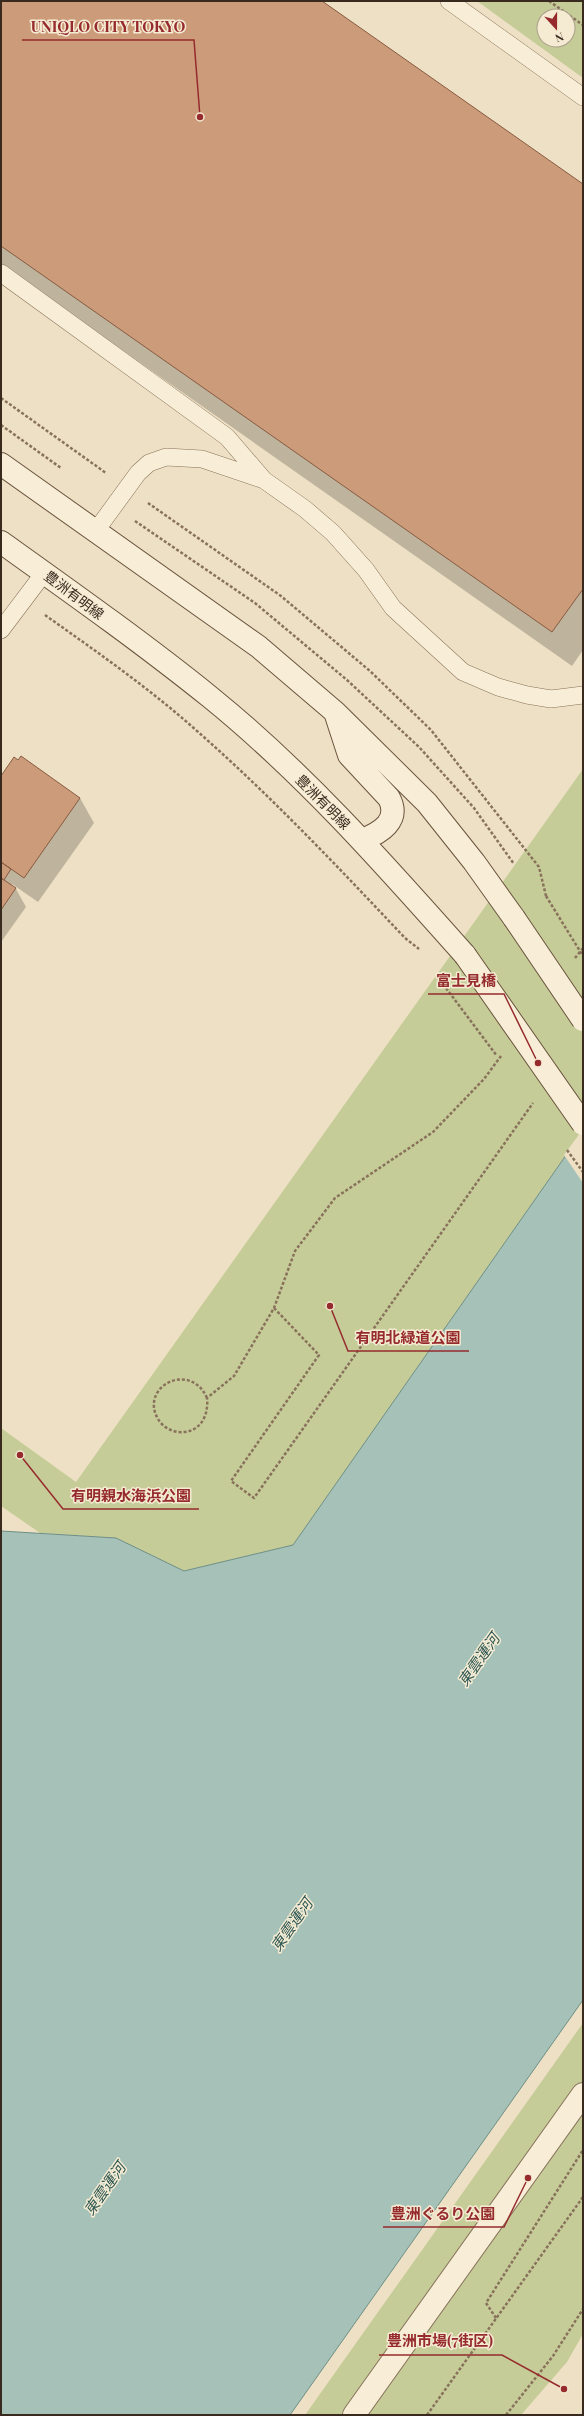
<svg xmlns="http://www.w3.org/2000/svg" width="584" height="2416" font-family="'Playfair Display','Noto Sans JP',serif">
<rect width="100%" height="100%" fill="#eee0c4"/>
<path fill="#c6cc98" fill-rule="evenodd" d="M477,1H583V78ZM544,16H568V40H544Z
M583,769V1131L293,1545L184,1571L116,1538L40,1533L1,1506V1428L76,1482Z
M583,2023V2334L567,2362L521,2415H305Z"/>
<path fill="#a6c1b8" stroke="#6d8f86" d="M583,1131V2000L290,2415H1V1531L116,1538L184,1571L293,1545Z"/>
<path fill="#eee0c4" d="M583,1129V1183L564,1155Z"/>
<path fill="#0003" d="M1,1H321L583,185V650L572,666L1,265Z
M21,757L80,798L94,823L38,902L12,884L11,886L16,889L26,907L1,942V778Z"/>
<path fill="#cb9b7a" stroke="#875b41" d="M1,1H322L583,184V589L552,632L1,246Z
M21,756L80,798L24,878L1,862V776L14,757L18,760Z
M1,862L11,869L4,880L1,878Z
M1,878L16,888L1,910Z"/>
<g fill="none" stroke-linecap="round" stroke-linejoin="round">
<defs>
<path id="service" d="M449,1L583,97
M1,273L227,437L264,480
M95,532L138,473L149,463L166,457L202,459L264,480L305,509L333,533L366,570L393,608L463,672L498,687L527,695L551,699L583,695
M1,630L44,573"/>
<path id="pedestrian" d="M354,2415L583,2094"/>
<path id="secondary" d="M1,464L259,647L335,712L427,803L474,862L514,918
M1,542C71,592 143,643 210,697C304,773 385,865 465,955
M336,715L349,755L389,798C401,821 380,833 362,840"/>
</defs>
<use href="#service" stroke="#88725b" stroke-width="18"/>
<use href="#pedestrian" stroke="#88725b" stroke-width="24"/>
<use href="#secondary" stroke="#6a533e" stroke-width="24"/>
<path stroke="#88725b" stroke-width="2.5" stroke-dasharray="3 2" stroke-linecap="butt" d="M549,1L583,25
M1,398L106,473
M1,425L61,468
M148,503L281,596L370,671L431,730L539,867L546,896
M135,521L255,603L347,680L419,747L474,808L514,864
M45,615C97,652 149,688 197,731C271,796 338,867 405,938L419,949
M575,958L583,948
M274,1308L319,1355L231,1481L254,1498L533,1103
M207,1398C190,1360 139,1387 158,1419C162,1426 170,1431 178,1432C199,1434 209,1417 207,1398L234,1376L274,1308L295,1251L335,1198L433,1132L484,1079L501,1056
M496,2318L486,2303L583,2150
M427,2415L583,2197
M506,2415L553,2356L583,2309"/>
<use href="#service" stroke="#f8eed7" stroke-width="17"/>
<use href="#pedestrian" stroke="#f8eed7" stroke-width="22"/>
<use href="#secondary" stroke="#f8eed7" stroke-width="22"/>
<defs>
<path id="secondary-bridge" d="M514,918L583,1020
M465,955L583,1124"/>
</defs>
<use href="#secondary-bridge" stroke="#6a533e" stroke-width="24" stroke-linecap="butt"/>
<path stroke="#88725b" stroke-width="2.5" stroke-dasharray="3 2" stroke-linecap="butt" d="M546,896L583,956
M437,976L497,1056
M567,1150L583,1172"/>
<use href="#secondary-bridge" stroke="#f8eed7" stroke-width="22"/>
</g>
<g text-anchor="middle" stroke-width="3" stroke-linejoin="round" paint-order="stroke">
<g font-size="14" fill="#382a1e" stroke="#f5ebd3">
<text transform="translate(74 595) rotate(37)" y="5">豊洲有明線</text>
<text transform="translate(323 802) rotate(45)" y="5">豊洲有明線</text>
</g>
<g font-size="15" font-style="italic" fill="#2e5854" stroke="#f5ebd3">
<text transform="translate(479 1660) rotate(-55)" y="5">東雲運河</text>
<text transform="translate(292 1925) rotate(-55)" y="5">東雲運河</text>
<text transform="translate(105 2189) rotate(-55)" y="5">東雲運河</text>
</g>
</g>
<path fill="none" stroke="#962b2e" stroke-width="1.5" d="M200 117L194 40H22M538 1063L504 994H428M330 1306L348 1351H469M20 1455L63 1509H199M528 2178L504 2227H383M564 2389L502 2355H379"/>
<g fill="#962b2e" stroke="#f5ebd3" stroke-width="1.5">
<circle cx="200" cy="117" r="4"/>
<circle cx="538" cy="1063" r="4"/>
<circle cx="330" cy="1306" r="4"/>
<circle cx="20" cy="1455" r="4"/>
<circle cx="528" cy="2178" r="4"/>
<circle cx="564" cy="2389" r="4"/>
</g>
<g font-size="15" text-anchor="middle" font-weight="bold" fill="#962b2e" stroke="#f5ebd3" stroke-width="3" stroke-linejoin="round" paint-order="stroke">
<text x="108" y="32">UNIQLO CITY TOKYO</text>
<text x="466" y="986">富士見橋</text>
<text x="408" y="1343">有明北緑道公園</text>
<text x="131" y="1501">有明親水海浜公園</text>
<text x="443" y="2219">豊洲ぐるり公園</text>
<text x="440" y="2346">豊洲市場(7街区)</text>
</g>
<rect width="584" height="2416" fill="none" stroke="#382a1e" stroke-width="4"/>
<g transform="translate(556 28) rotate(159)"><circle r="19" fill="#f5ebd3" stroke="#a99e8b"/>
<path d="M0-3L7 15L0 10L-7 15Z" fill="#962b2e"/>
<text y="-6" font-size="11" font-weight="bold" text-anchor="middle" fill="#382a1e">N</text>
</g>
</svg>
